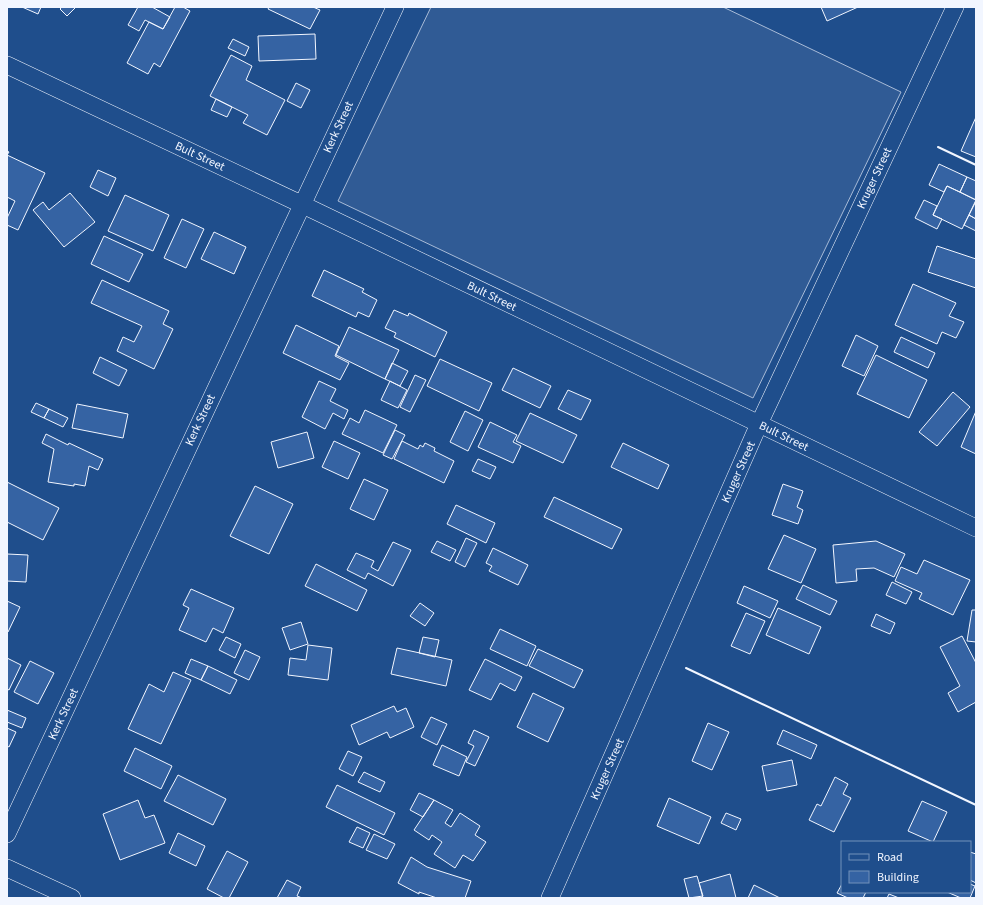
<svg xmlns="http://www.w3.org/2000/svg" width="983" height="905" font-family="'Source Sans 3',sans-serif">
<rect width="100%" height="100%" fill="#1f4e8c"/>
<path fill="#305b95" stroke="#a8bbd7" d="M431,7H723L901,92L753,398L338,201Z"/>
<path fill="#3563a3" stroke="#f2f6ff" d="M22,7H41L38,14Z
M62,7H76L67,16L60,9Z
M138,7H152L170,17L163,29L145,20L139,31L128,25Z
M175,7H183L190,11L160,67L154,63L148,74L127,63L149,22L163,29Z
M269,7H313L320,10L310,29L268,9Z
M821,7H858L827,21Z
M315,34L316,59L259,61L258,36Z
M233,39L249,47L245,56L228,48Z
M231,55L252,66L246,80L285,100L267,135L243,123L248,115L210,96Z
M296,83L310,90L301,108L287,101Z
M216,99L232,107L227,117L211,110Z
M976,117V157L961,151Z
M7,151L9,152L7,155L45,173L18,230L7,225V218L15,201L7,197Z
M939,164L967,177L960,192L947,186L944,192L929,185Z
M98,170L116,178L108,196L90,187Z
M967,177L976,181V200L960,192Z
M947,186L976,200L962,229L933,215Z
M70,193L95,222L64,247L33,210L43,202L49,210Z
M125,195L169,215L153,251L108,231Z
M924,200L937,206L933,215L942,219L937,229L915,218Z
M976,201V219L969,215Z
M969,215L976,219V231L964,225Z
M182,219L204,229L186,268L164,258Z
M214,232L246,247L234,274L201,259Z
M104,236L143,254L129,282L91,264Z
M937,246L976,259V288L928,272Z
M324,270L364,289L362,292L377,300L369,317L358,312L356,317L312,296Z
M102,280L169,311L163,324L173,329L154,369L117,351L123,337L134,342L142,326L91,303Z
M913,284L956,303L949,316L964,322L956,338L942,332L937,344L895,325Z
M394,310L408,316L409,313L447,332L435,357L394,337L396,333L385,328Z
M296,325L339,346L335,356L349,363L340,380L283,353Z
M349,327L399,350L385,379L336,355Z
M856,335L878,346L864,376L842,366Z
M901,337L935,353L928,368L894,352Z
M876,355L927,380L909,418L857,394Z
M100,357L127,370L119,386L93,373Z
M440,359L492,383L479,411L427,386Z
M392,363L408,371L400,386L385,379Z
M513,368L551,386L540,408L502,390Z
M415,375L426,380L410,412L400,407Z
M319,381L336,389L330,401L348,410L344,419L333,413L325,429L302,417Z
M390,381L407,390L398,408L381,400Z
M568,390L591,400L581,420L558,409Z
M953,392L970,407L937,446L919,432Z
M36,403L49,409L44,418L31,412Z
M77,404L128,414L123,438L72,428Z
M49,409L68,418L63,427L44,418Z
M365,410L397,425L383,453L342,434L350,418L359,423Z
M465,411L483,420L468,451L450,442Z
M976,411V454L961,447Z
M530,413L577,435L563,463L516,441Z
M490,422L517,435L513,442L521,446L513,463L478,447Z
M395,430L405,435L392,459L383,455Z
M307,432L314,458L278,468L271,442Z
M46,434L68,445L69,443L103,459L98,470L89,466L85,486L74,484V486L48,482L54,449L42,443Z
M334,441L360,453L348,479L322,467Z
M402,441L418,449L420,445L423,447L425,443L435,448L434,451L454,461L444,483L394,459Z
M623,443L669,465L658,489L611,467Z
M478,459L496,467L490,479L472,471Z
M364,479L388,490L374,520L350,509Z
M7,482L59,508L43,540L7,522Z
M783,484L803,491L797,507L803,510L798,524L772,515Z
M255,486L293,504L269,554L230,536Z
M554,497L622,529L612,549L544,517Z
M456,505L495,523L486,543L447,524Z
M784,535L816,549L801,583L768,569Z
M466,538L477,543L465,567L455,562Z
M437,541L456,550L450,561L431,552Z
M876,541L905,554L894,577L874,568L856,569L857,581L836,583L833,545Z
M393,542L411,550L393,586L368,573L365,579L347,570L356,553L374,561L371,567L378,571Z
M493,548L528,565L518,585L489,571L492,566L486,563Z
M7,554L28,555L26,582L7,581Z
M924,560L970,580L953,615L919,599L922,593L895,581L901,567L917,574Z
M316,564L367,590L357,611L305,586Z
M892,582L912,592L906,604L886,595Z
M803,585L837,601L830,615L796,599Z
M744,586L778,601L770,618L737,603Z
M191,589L234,608L223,633L213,628L206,642L179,630L189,608L183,605Z
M7,601L20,607L8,632H7Z
M420,603L434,613L425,626L410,616Z
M778,608L821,627L809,654L766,635Z
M972,610H976V642L967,641Z
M746,613L765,621L750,654L731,646Z
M876,614L895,623L890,634L871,626Z
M301,622L308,644L290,650L282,628Z
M500,629L536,646L527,666L490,649Z
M962,636L976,663V702L958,712L948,693L960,686L940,647Z
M226,637L241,644L235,658L219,650Z
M423,637L439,640L435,657L419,653Z
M308,645L332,648L328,680L288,675L290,658L306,660Z
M397,648L452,660L446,686L391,674Z
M538,649L583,670L574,688L529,666Z
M245,650L260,657L249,680L234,673Z
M7,658L21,665L9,690L7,689Z
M191,659L208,666L201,680L185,673Z
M485,659L522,677L515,691L500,683L491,700L469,690Z
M30,661L54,673L38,704L14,692Z
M208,666L237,680L230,694L201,680Z
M173,672L191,680L161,744L128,729L149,684L164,692Z
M533,693L564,708L548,742L517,727Z
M394,706L397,712L406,708L414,727L390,738L387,732L359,745L351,725Z
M7,710L26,718L22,728L7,722Z
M431,717L447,724L437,745L421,737Z
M708,723L729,732L712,770L692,761Z
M7,728L16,732L9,747L7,746Z
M474,730L489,737L475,766L466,762L474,746L468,743Z
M783,730L817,745L811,759L777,744Z
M442,745L467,757L459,776L433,765Z
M135,748L172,766L161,789L124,771Z
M348,751L362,757L353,776L339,769Z
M792,760L797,785L767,791L762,766Z
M364,772L385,782L380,792L358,782Z
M178,775L226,799L213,825L164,801Z
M835,777L848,784L843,794L851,798L834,832L809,820L817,804L821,806Z
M337,785L395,813L384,835L326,807Z
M419,793L434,800L423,817L410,810Z
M669,798L711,817L699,844L657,826Z
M138,800L145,818L154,815L165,843L120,860L103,814Z
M434,800L453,810L445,823L451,827L460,813L480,826L475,835L486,842L473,861L463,855L455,868L434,854L442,842L432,835L429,840L414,830Z
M922,801L947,812L933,842L908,831Z
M726,813L741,819L736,830L721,823Z
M357,827L370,833L363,848L349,842Z
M178,833L205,846L196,866L169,853Z
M374,834L395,844L387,859L366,850Z
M227,851L248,862L229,898H224L207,889Z
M970,852L976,854V883L970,880Z
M411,857L427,867L471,881L465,898H437L419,892V894L398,883Z
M730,874L736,898H703L699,883Z
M697,876L703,896L689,898L684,879Z
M287,880L301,887L297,896L302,898H277Z
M842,884V892H866L863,898H848L837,893Z
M970,884L975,886L970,898H961L947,892H970Z
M754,885L780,898H748Z
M889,894L899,898H887Z"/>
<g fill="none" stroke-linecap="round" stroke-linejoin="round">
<defs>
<path id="street" d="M7,65L301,204L976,528
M7,834L395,7
M7,868L72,898
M550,898L759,424L955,7"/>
</defs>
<use href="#street" stroke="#f2f6ff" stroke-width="18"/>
<use href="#street" stroke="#1f4e8c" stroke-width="17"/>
<path stroke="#f2f6ff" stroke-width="2" d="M938,147L976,165
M686,668L976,805"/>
</g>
<g text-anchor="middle" stroke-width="3" stroke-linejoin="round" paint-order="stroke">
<g font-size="12" fill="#f2f6ff" stroke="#1f4e8c">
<text transform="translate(338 127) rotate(-65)" y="4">Kerk Street</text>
<text transform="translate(200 156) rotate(25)" y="4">Bult Street</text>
<text transform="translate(874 178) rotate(-65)" y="4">Kruger Street</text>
<text transform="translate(492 296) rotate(26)" y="4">Bult Street</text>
<text transform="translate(200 420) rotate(-65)" y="4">Kerk Street</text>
<text transform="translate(784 436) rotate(26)" y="4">Bult Street</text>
<text transform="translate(738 472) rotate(-66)" y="4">Kruger Street</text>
<text transform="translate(63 714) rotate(-65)" y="4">Kerk Street</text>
<text transform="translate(607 769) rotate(-66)" y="4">Kruger Street</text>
</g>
</g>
<rect width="983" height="905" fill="none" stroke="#f2f6ff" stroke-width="16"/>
<rect x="841" y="841" width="130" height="52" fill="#1f4e8c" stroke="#7391ba"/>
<rect x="849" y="854" width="20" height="6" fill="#1f4e8c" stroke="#7391ba"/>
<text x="877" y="861" font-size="12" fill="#f2f6ff">Road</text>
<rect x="849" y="871" width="20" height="12" fill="#3563a3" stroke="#7391ba"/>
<text x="877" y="881" font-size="12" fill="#f2f6ff">Building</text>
</svg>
